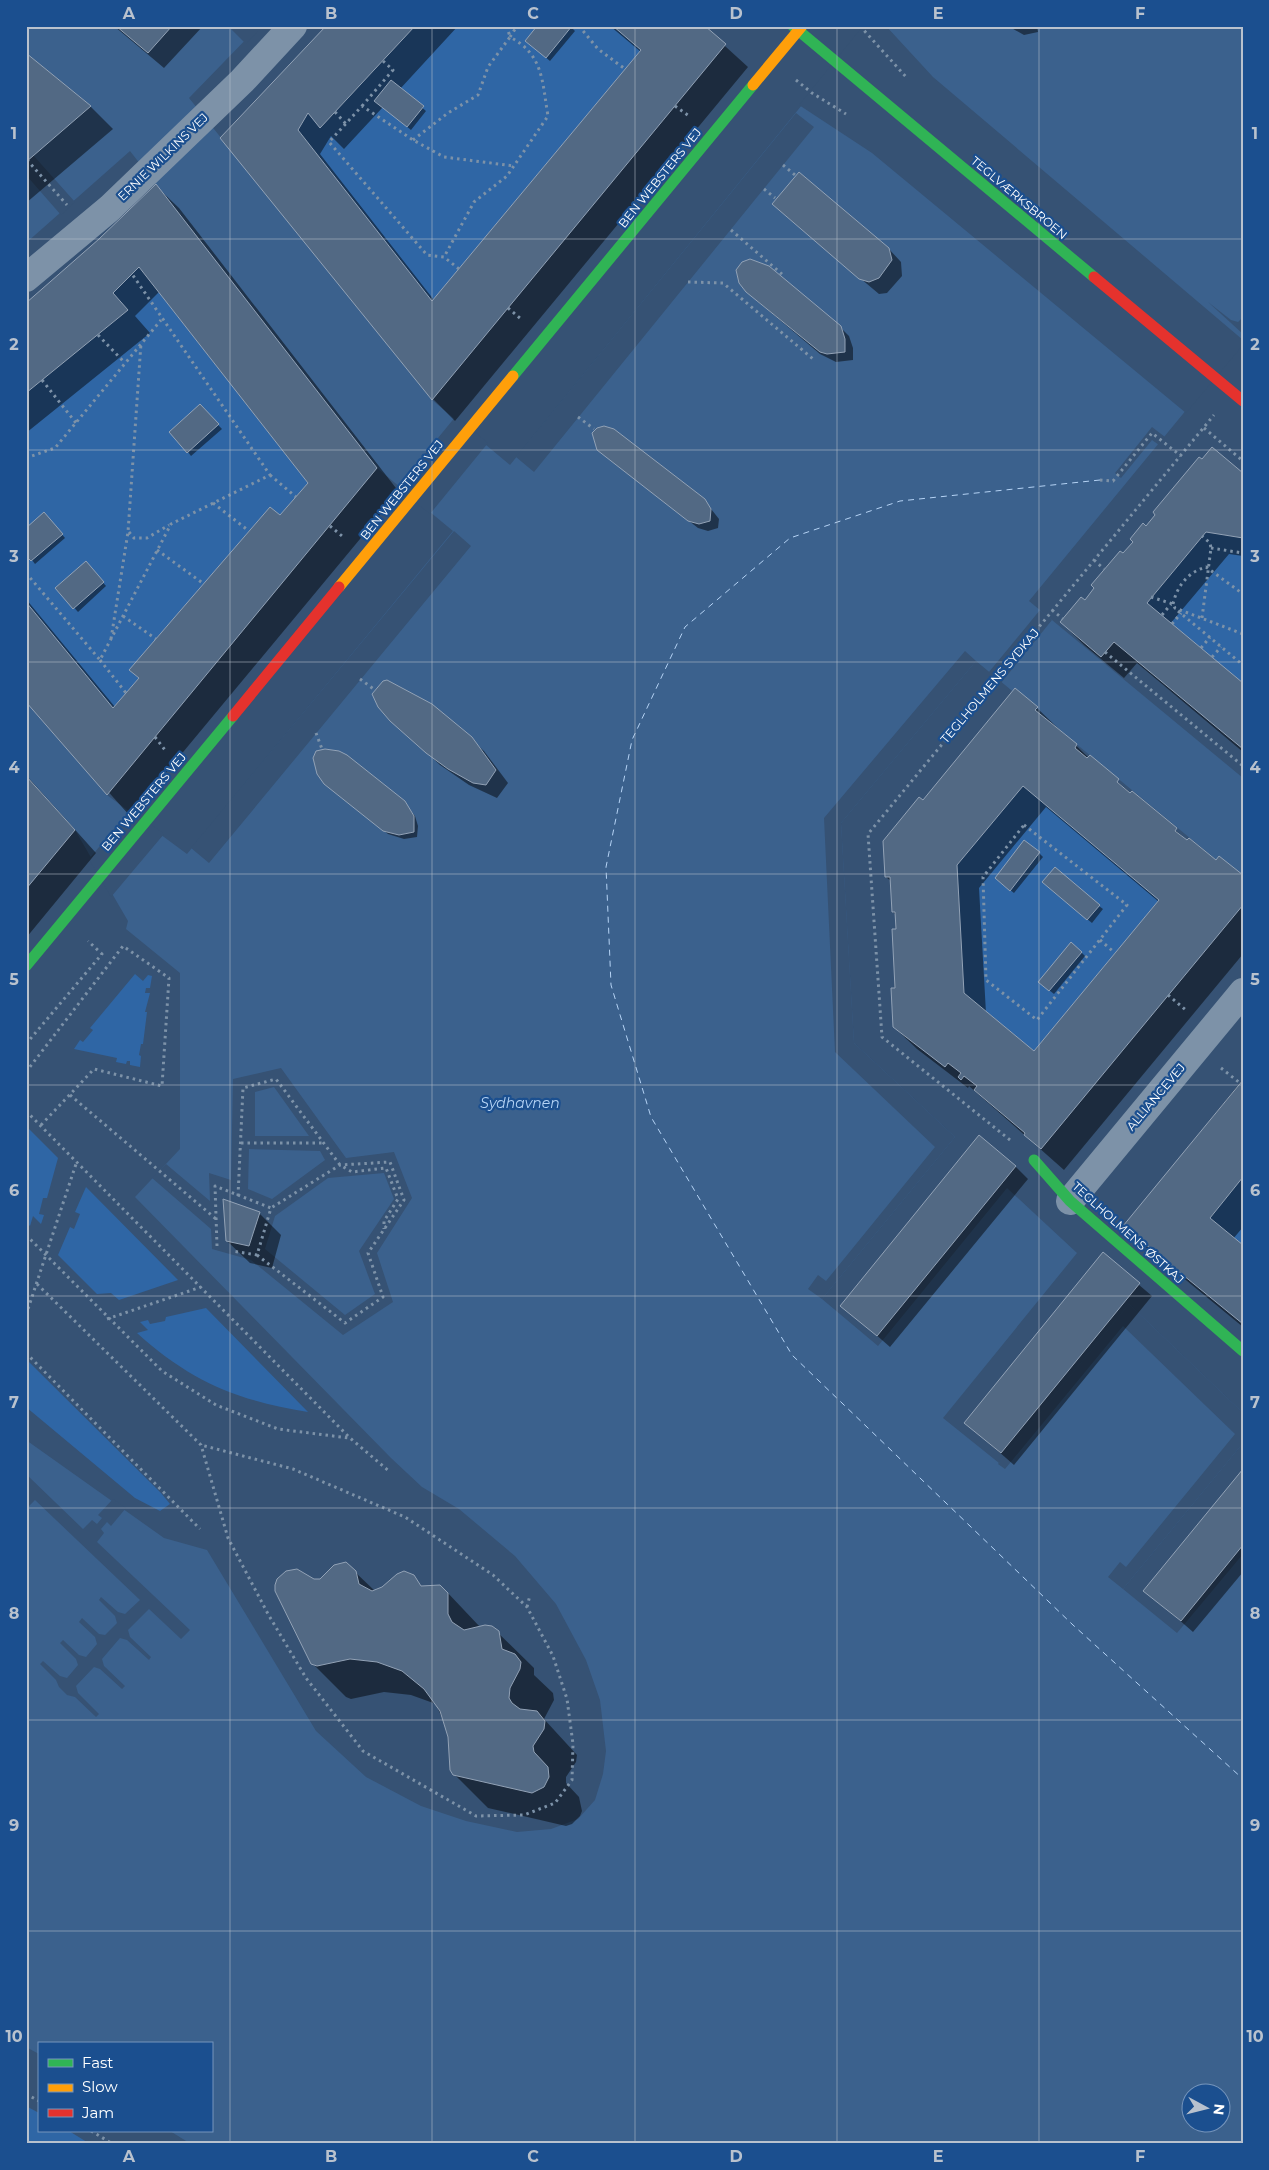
<svg xmlns="http://www.w3.org/2000/svg" width="1269" height="2170" font-family="Montserrat,sans-serif">
<rect width="100%" height="100%" fill="#365274"/>
<path fill="#2f66a5" d="M415,26H613L641,50L432,301L298,130L308,113L321,127Z
M139,267L308,483L280,515L270,507L129,670L139,678L113,708L26,602V393L128,310L113,293Z
M1206,532L1243,538V683L1147,603Z
M1023,786L1159,900L1034,1051L964,993L957,865Z
M135,974L143,981L148,975L152,976L150,988H146L145,993H150L145,1012H147L143,1044H141L139,1055L141,1056L140,1067L130,1065V1061H127L126,1064L116,1062L117,1058L74,1049L80,1040L83,1042L93,1030L90,1028Z
M26,1126L58,1158L47,1198H43L39,1214L44,1215L41,1224L33,1216L30,1226L26,1222Z
M1243,1177V1245L1210,1218Z
M86,1187L178,1280L119,1300L111,1293L97,1294L58,1255L70,1227L74,1229L80,1214L75,1212Z
M206,1308L308,1412C238,1401 190,1381 137,1333L148,1330L140,1322L148,1320L150,1324L165,1321L166,1317Z
M26,1359L161,1493L170,1504L160,1511L135,1498L26,1407Z
M26,2106L39,2113V2131H69L90,2144H26Z"/>
<path fill="#3b618d" fill-rule="evenodd" d="M26,26H116L148,52L172,26H259L189,98L432,400L510,465L866,26H1243V341L1029,601L1243,778V882L976,661L841,823L854,1043L955,1137L822,1299L878,1346L1007,1188L1077,1253L943,1418L999,1463L1129,1304L1243,1413V1443L1123,1589L1177,1633L1243,1554V2144H191L170,2131H211V2044H39V2054L26,2047V1440L164,1538L207,1550L316,1731L366,1777L421,1806L466,1821L517,1832L551,1829L578,1819L595,1800L603,1774L606,1751L600,1700L586,1660L556,1604L515,1556L459,1509L422,1487L391,1458L135,1197L180,1149V973L126,929L128,921L75,830L26,776V702L107,795L187,854L453,531L377,468L130,151L26,243V161L91,106L26,53ZM1192,2092H1222V2122H1192Z"/>
<path fill="#365274" fill-rule="evenodd" d="M228,26H253L258,31L246,44Z
M863,26H886L933,77L1243,340V345L1186,413L872,153L799,105Z
M796,113L814,127L534,472L516,457Z
M33,155L75,202L61,215L26,175V162Z
M1208,302L1231,320L1238,322L1243,317V334Z
M456,416L488,443L430,514L397,488Z
M1152,427L1165,437L1159,445L1152,440L1121,478L1115,473Z
M454,531L471,546L209,863L191,848Z
M1040,610L1052,620L1001,683L989,672Z
M965,651L976,661L841,823L854,1043L955,1137L822,1299L808,1289L818,1275L826,1281L935,1147L835,1052L824,818Z
M131,809L164,834L111,897L89,859Z
M281,1068L346,1158L394,1152L412,1198L377,1253L393,1302L343,1335L251,1260L212,1249L211,1229L152,1178L166,1164L210,1201L209,1173L231,1180L233,1079ZM274,1087L309,1136H255V1092ZM249,1149L320,1151L325,1160L272,1199L248,1189ZM384,1173L394,1199L359,1251L375,1294L345,1315L265,1249L275,1216L328,1178Z
M1129,1304L1243,1413V1443L1123,1589L1108,1577L1120,1562L1126,1567L1235,1434L1123,1326L1005,1469L998,1464Z
M26,1474L83,1529L92,1520L97,1524L102,1518L98,1515L113,1499L126,1508L111,1526L107,1522L101,1529L104,1533L97,1542L190,1630L181,1639L149,1609L128,1630L130,1637L151,1657L149,1660L127,1640L120,1638L102,1659L104,1666L125,1686L122,1689L100,1669L94,1667L76,1686L78,1693L99,1714L96,1717L75,1697L67,1695L59,1687L56,1680L40,1664L43,1661L60,1676L67,1678L78,1665L76,1659L60,1643L63,1640L79,1655L86,1657L97,1644L95,1637L79,1622L82,1618L99,1634L105,1635L117,1623L115,1616L99,1600L101,1597L118,1612L125,1614L140,1600L35,1500L26,1509Z"/>
<path fill="#0007" fill-rule="evenodd" d="M114,26H203L164,68Z
M328,26H458L400,89L426,111L411,130L383,107L344,149L331,136L320,154L434,300L641,52L610,26H703L748,67L455,421L433,399L222,138Z
M570,26L575,31L550,61L531,45Z
M1008,26H1037L1038,32L1024,35Z
M26,54L91,107L113,129L26,203Z
M156,186L179,208L399,492L130,816L26,700V599L115,707L140,679L131,670L280,517L310,483L160,291L135,316L150,333L26,433V304L100,240Z
M786,216L889,249L901,262L902,276L887,293L879,294Z
M756,300L840,327L849,336L853,348V360L836,362L820,354Z
M200,406L222,429L191,456L188,452Z
M598,449L704,500L719,519L718,528L708,531L698,528Z
M1243,475V556L1229,554L1170,624L1243,685V752L1137,663L1124,678L1084,645L1061,622L1085,601L1146,528Z
M48,518L65,538L35,564L32,560Z
M89,567L106,586L78,612L57,588Z
M394,684L441,712L484,751L508,783L497,798L469,785L440,765L398,726Z
M1037,708L1089,758L1188,841L1216,862L1243,877V954L1064,1170L969,1086L968,1088L917,1049L894,1027L896,915L893,912L892,882L886,877L923,802ZM1046,807L1159,902L1034,1053L986,1013L979,888Z
M26,775L96,853L26,938Z
M327,785L403,802L415,816L418,826L417,837L404,839L388,834Z
M1039,853L1043,857L1014,893L1000,882Z
M1047,886L1099,906L1103,909L1092,923Z
M1081,952L1085,956L1054,994L1044,986Z
M1243,1079V1227L1233,1239L1243,1247V1327L1147,1248L1125,1226Z
M1015,1166L1028,1179L890,1347L842,1305Z
M259,1213L281,1235L272,1268L250,1263L227,1241Z
M1103,1254L1152,1296L1014,1465L966,1423Z
M1243,1471V1572L1193,1632L1145,1590Z
M355,1572L375,1591L383,1588L401,1573L408,1572L422,1587L437,1585L446,1591L481,1628L492,1627L534,1668V1675L553,1693L554,1700L544,1719L577,1755L576,1762L566,1777V1783L579,1797L582,1811L580,1816L572,1824L566,1826L488,1808L454,1774L450,1737L436,1704L411,1695L384,1692L351,1699L346,1697L312,1663L314,1581Z"/>
<g fill="none" stroke-linecap="round" stroke-linejoin="round">
<path stroke="#b5d3f5" stroke-width="1" stroke-dasharray="6 5" stroke-linecap="butt" d="M1100,480L900,501L790,538L685,627L632,740L606,867L611,985L651,1117L792,1355L1073,1625L1243,1779"/>
</g>
<path fill="#526984" stroke="#92a2b6" fill-rule="evenodd" d="M116,26H172L148,53Z
M326,26H415L320,128L308,113L298,130L432,301L641,50L613,26H705L726,44L432,400L220,138Z
M537,26H572L546,58L525,41Z
M26,53L91,106L26,162Z
M391,80L424,106L407,127L374,101Z
M799,172L889,248L892,260L879,278L869,282L859,279L772,204Z
M156,184L377,468L107,795L26,702V602L113,708L139,678L129,670L270,507L280,515L308,483L139,267L113,293L128,310L26,393V303L99,239Z
M750,259L769,266L841,326L845,339V352L827,354L820,352L746,292L739,283L736,270L742,262Z
M200,404L219,424L187,453L169,432Z
M604,426L614,429L705,499L711,509L710,521L699,524L688,521L597,450L592,433L597,428Z
M1212,447L1243,473V538L1206,532L1147,603L1243,683V749L1114,642L1101,657L1060,622L1081,597L1085,600L1094,588L1091,585L1120,551L1123,553L1133,542L1130,539L1143,523L1146,526L1155,515L1153,512L1199,457L1202,459Z
M44,512L63,534L31,561L26,556V528Z
M86,561L104,582L73,609L55,588Z
M387,680L432,704L472,737L496,770L486,785L473,783L448,769L426,753L390,721L378,707L372,694L383,681Z
M1015,688L1038,707L1035,710L1077,744L1075,748L1087,758L1090,755L1119,779L1117,782L1130,793L1132,791L1177,828L1175,831L1187,840L1189,838L1216,860L1219,856L1243,875V905L1041,1149L1024,1135L1025,1133L974,1090L977,1086L964,1076L961,1080L958,1077L961,1073L948,1063L945,1067L893,1027L891,988H895L892,929H896L895,912H892L890,877H885L883,841L919,797L923,800ZM1023,786L1159,900L1034,1051L964,993L957,865Z
M325,749L339,751L347,755L405,801L414,816V832L399,835L383,831L324,784L317,774L313,758L316,751Z
M26,776L75,830L26,889Z
M1024,840L1040,852L1010,891L995,878Z
M1055,867L1100,905L1087,920L1042,882Z
M1071,942L1082,952L1049,991L1038,982Z
M1243,1080V1177L1210,1218L1243,1245V1324L1123,1226Z
M979,1135L1016,1166L877,1336L840,1306Z
M223,1199L260,1212L249,1246L226,1241Z
M1103,1252L1140,1283L1001,1453L964,1423Z
M1243,1469V1545L1181,1621L1143,1591Z
M346,1562L356,1571L359,1584L372,1591L382,1587L397,1574L404,1571L414,1575L421,1586L440,1585L448,1593V1614L452,1622L464,1630L485,1625L492,1626L499,1631L502,1649L515,1654L521,1662L520,1669L510,1688L509,1698L512,1703L520,1709L537,1711L545,1721L544,1729L533,1746L534,1752L548,1767L549,1777L544,1787L532,1793L453,1775L450,1770L448,1737L440,1711L424,1689L402,1671L377,1662L350,1659L317,1666L311,1664L275,1591V1585L277,1579L286,1571L297,1569L314,1579H320L334,1565Z"/>
<g fill="none" stroke-linecap="round" stroke-linejoin="round">
<path stroke="#7d92a8" stroke-width="3" stroke-dasharray="2.5 4" stroke-linecap="butt" d="M506,26L510,36
M579,26L598,49L625,69
M860,26L907,78
M510,37L517,26
M796,80L812,93L846,114
M362,106L393,70L383,61
M675,106L689,116
M335,112L346,124
M413,140L448,113L478,95L488,67L510,37C544,55 542,82 548,116L507,176L474,202L444,257
M27,160L67,205
M783,165L795,175
M764,189L775,198
M731,230L783,275
M459,269L444,257L427,255L329,142L362,106L413,140L444,157L514,166
M688,282L723,283L813,359
M508,308L521,319
M98,335L125,363
M42,380L76,423
M578,417L594,429
M1204,428L1243,461
M26,458L55,448L161,320
M1242,472L1243,471
M270,475L296,497
M1100,480L1113,481L1152,433L1181,456
M213,503L249,531
M330,526L342,536
M129,532L134,538H147L169,525
M1211,548L1243,553
M157,550L204,584
M1094,560L1104,569
M26,573L100,660L171,524L270,475L132,274
M1151,597L1173,604L1175,608L1243,634
M1173,604C1177,586 1188,572 1206,567L1243,594
M1052,610L1063,619
M1178,611L1243,665
M1162,615L1171,604
M123,616L156,639
M1202,618L1211,548L1210,543L1202,536
M1172,624L1181,613
M111,639L128,532L141,343
M1201,648L1210,637
M1105,652L1243,766
M1212,657L1221,647
M100,660L126,693
M360,679L375,690
M1242,682L1243,681
M316,733L322,749
M155,737L165,750
M1024,825L1127,905L1037,1020L986,980L983,877Z
M1100,940L1115,953
M1168,995L1187,1011
M26,1044L102,954L88,941
M1221,1068L1240,1083
M26,1072L123,946L169,978L162,1086L94,1069L41,1125
M70,1095L216,1219
M26,1111L350,1438L390,1472
M1010,1140L882,1037L868,834L1214,415
M241,1143H323
M238,1196L243,1088L276,1079L340,1165L352,1172L386,1168L398,1199L384,1221V1229
M26,1235L162,1371L216,1405L278,1429L349,1438
M217,1246L215,1186L271,1208L257,1255L232,1251
M257,1255L345,1323L383,1297L368,1253L404,1200L390,1162L340,1165L271,1208
M37,1284L201,1445L228,1538L268,1614L306,1678L363,1751L476,1816L524,1815L555,1803L572,1780L573,1744L567,1699L553,1656L527,1607L493,1575L405,1517L293,1469L201,1445
M26,1315L77,1161
M107,1319L201,1287
M26,1353L200,1529
M527,1607L530,1595
M26,2094L39,2101
M91,2131L113,2144"/>
<path stroke="#7d92a8" stroke-width="28" d="M26,278L110,208L242,81L293,26
M1070,1201L1243,992"/>
<path stroke="#30b455" stroke-width="11" d="M793,26L1094,277
M513,376L753,85
M26,966L233,716
M1034,1160L1070,1201L1243,1351"/>
<path stroke="#ff9f0a" stroke-width="11" d="M753,85L802,26
M339,587L513,376"/>
<path stroke="#e5322d" stroke-width="11" d="M1094,277L1243,401
M233,716L339,587"/>
</g>
<path fill="none" stroke="#b9c2ce" stroke-width="1" stroke-opacity="0.55" d="M230,26V2144M432,26V2144M635,26V2144M837,26V2144M1039,26V2144M26,239H1243M26,450H1243M26,662H1243M26,874H1243M26,1085H1243M26,1296H1243M26,1508H1243M26,1720H1243M26,1931H1243"/>
<g text-anchor="middle" stroke-width="4.5" stroke-linejoin="round" paint-order="stroke">
<g font-size="12" fill="#fff" stroke="#1b4f8f">
<text transform="translate(163 157) rotate(-44)" y="4">ERNIE WILKINS VEJ</text>
<text transform="translate(660 178) rotate(-51)" y="4">BEN WEBSTERS VEJ</text>
<text transform="translate(1019 198) rotate(40)" y="4">TEGLVÆRKSBROEN</text>
<text transform="translate(402 490) rotate(-51)" y="4">BEN WEBSTERS VEJ</text>
<text transform="translate(990 686) rotate(-50)" y="4">TEGLHOLMENS SYDKAJ</text>
<text transform="translate(144 802) rotate(-50)" y="4">BEN WEBSTERS VEJ</text>
<text transform="translate(1156 1097) rotate(-50)" y="4">ALLIANCEVEJ</text>
<text transform="translate(1128 1233) rotate(42)" y="4">TEGLHOLMENS ØSTKAJ</text>
</g>
<g font-size="14" font-style="italic" fill="#b5d3f5" stroke="#1b4f8f">
<text x="520" y="1108">Sydhavnen</text>
</g>
</g>
<rect width="1269" height="2170" fill="none" stroke="#1b4f8f" stroke-width="55"/>
<rect x="38" y="2042" width="175" height="90" fill="#1b4f8f" stroke="#7695bc"/>
<rect x="48" y="2059" width="25" height="8" fill="#30b455" stroke="#7695bc"/>
<text x="82" y="2068" font-size="15" fill="#ffffff">Fast</text>
<rect x="48" y="2084" width="25" height="8" fill="#ff9f0a" stroke="#7695bc"/>
<text x="82" y="2092" font-size="15" fill="#ffffff">Slow</text>
<rect x="48" y="2109" width="25" height="8" fill="#e5322d" stroke="#7695bc"/>
<text x="82" y="2118" font-size="15" fill="#ffffff">Jam</text>
<g transform="translate(1206 2108) rotate(97)"><circle r="24" fill="#1b4f8f" stroke="#7695bc"/>
<path d="M0-4L9 19L0 12L-9 19Z" fill="#b9c2ce"/>
<text y="-8" font-size="14" font-weight="bold" text-anchor="middle" fill="#ffffff">N</text>
</g>
<rect x="28" y="28" width="1214" height="2114" fill="none" stroke="#b9c2ce" stroke-width="2"/>
<g font-size="16" text-anchor="middle" font-weight="bold" fill="#b9c2ce">
<text x="129" y="19">A</text>
<text x="331" y="19">B</text>
<text x="533" y="19">C</text>
<text x="736" y="19">D</text>
<text x="938" y="19">E</text>
<text x="1140" y="19">F</text>
<text x="14" y="139">1</text>
<text x="1255" y="139">1</text>
<text x="14" y="350">2</text>
<text x="1255" y="350">2</text>
<text x="14" y="562">3</text>
<text x="1255" y="562">3</text>
<text x="14" y="773">4</text>
<text x="1255" y="773">4</text>
<text x="14" y="985">5</text>
<text x="1255" y="985">5</text>
<text x="14" y="1196">6</text>
<text x="1255" y="1196">6</text>
<text x="14" y="1408">7</text>
<text x="1255" y="1408">7</text>
<text x="14" y="1619">8</text>
<text x="1255" y="1619">8</text>
<text x="14" y="1831">9</text>
<text x="1255" y="1831">9</text>
<text x="14" y="2042">10</text>
<text x="1255" y="2042">10</text>
<text x="129" y="2162">A</text>
<text x="331" y="2162">B</text>
<text x="533" y="2162">C</text>
<text x="736" y="2162">D</text>
<text x="938" y="2162">E</text>
<text x="1140" y="2162">F</text>
</g>
</svg>
